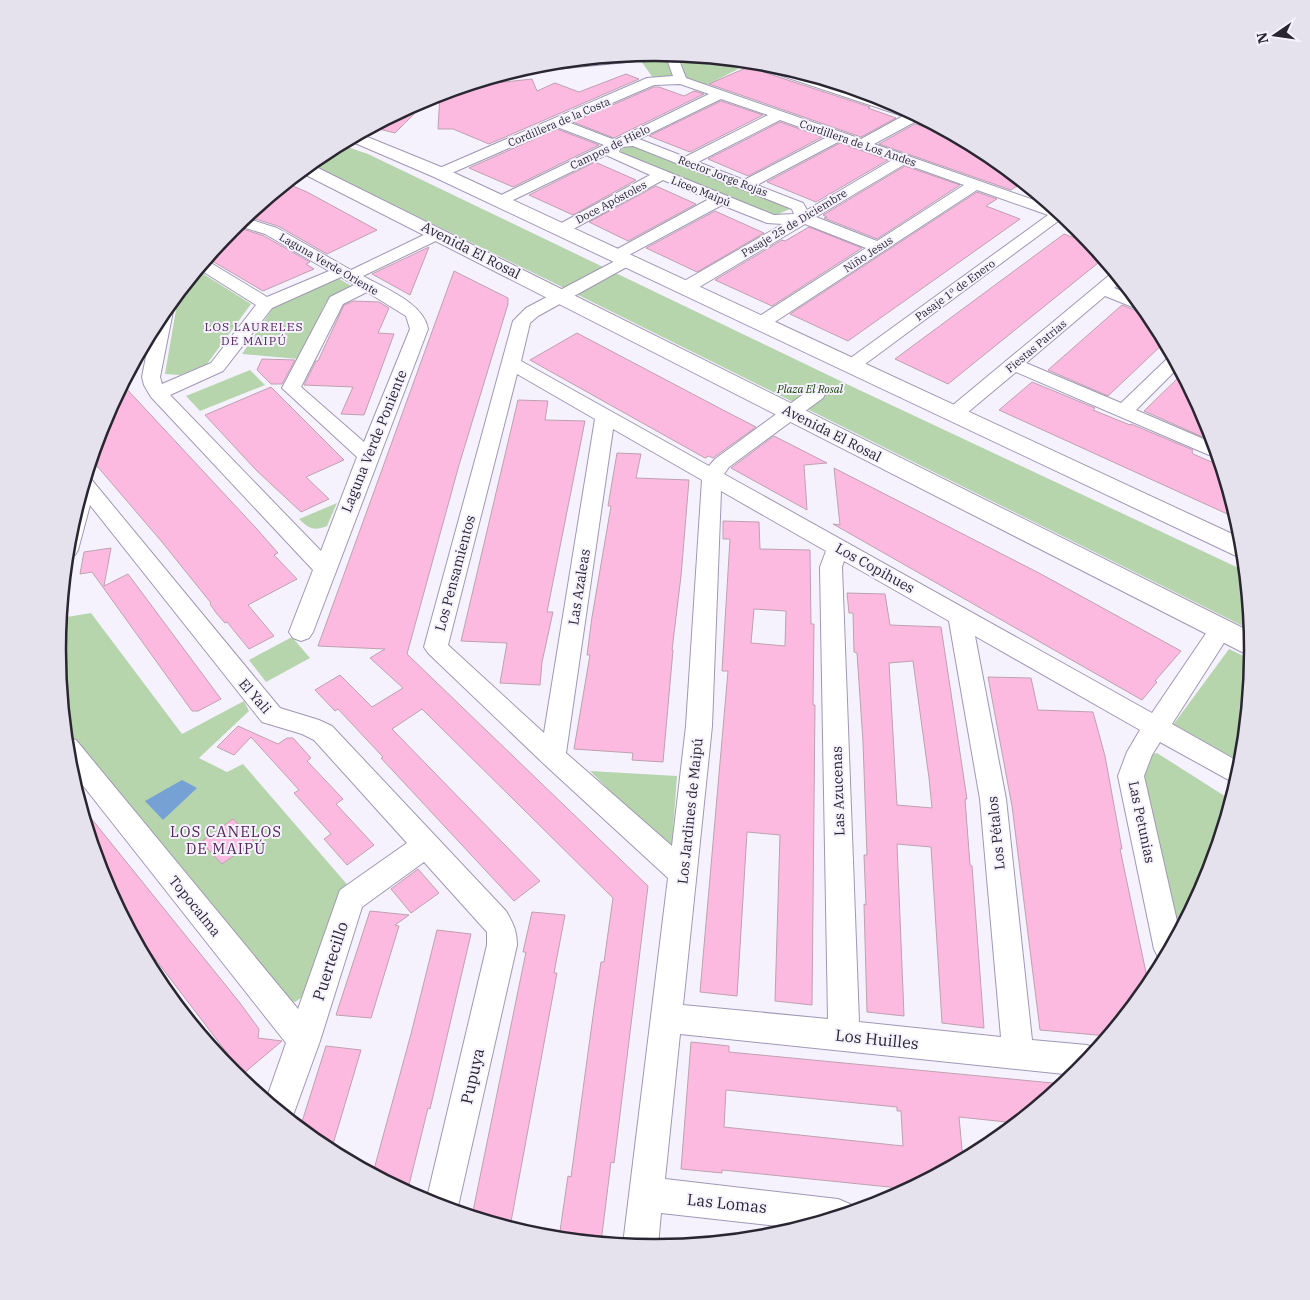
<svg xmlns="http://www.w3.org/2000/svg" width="1310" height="1300" font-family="'IBM Plex Serif',serif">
<rect width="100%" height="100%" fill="#f5f2fe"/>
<path fill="#b7d5ad" d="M694,56L741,61L748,64L703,87L684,80L681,58Z
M664,60L668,61L673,77L653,78L641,61Z
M339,144L368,154L853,387L1245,571L1251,630L550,281L310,164L323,153Z
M634,145L792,208L774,216L620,154L622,147Z
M200,267L205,271L202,273L251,304L207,364L180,375L165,374L179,292Z
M338,278L353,287L326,302L298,359L242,354L274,306Z
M250,370L265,385L200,411L186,396Z
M337,503L327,526C314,531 309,529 299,519Z
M91,613L182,734L244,701L249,711L199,758L227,772L243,764L351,889L308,993L295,1002L281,998L65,730L58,650L61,618Z
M292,637L310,658L266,682L249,660Z
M1229,649L1252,660L1241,762L1173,725Z
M1157,753L1231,800L1207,879L1176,937L1143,778L1145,756Z
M590,771L677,776L672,844L661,841Z"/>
<path fill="#75a1d5" d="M182,780L197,788L163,820L145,801Z"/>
<path fill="#fdbae0" stroke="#bea1b0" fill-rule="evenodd" d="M748,67L870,107L868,108L896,118L861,137L709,84Z
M626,74L639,79L489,144L453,129H438L440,94L467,86L532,79L537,91L555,83L579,92Z
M654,87H659L684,96L694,91L704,94L614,138L573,122Z
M431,97L395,133L375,128L374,126Z
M721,101L763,115L690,152L649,136Z
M780,122L822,137L748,176L708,159Z
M915,124L959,138L987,153L1023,182L1011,190L879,144Z
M557,129L599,145L513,187L469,168Z
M840,143L888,160L816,202L767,182Z
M595,162L636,180L573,215L529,195Z
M905,166L960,185L877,239L824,218L827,217L823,215Z
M286,183L307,192L377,230L327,254L278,226L246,216Z
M656,186L696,204L628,241L589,222Z
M977,192L997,199L986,206L1020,219L848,341L790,314Z
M715,211L764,233L697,272L646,248Z
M234,226L264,236L310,262L306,264L314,269L263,291L207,258Z
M809,227L862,248L772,306L715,280L782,240L785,241Z
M1064,234L1091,244L1103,259L948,384L895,359Z
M429,247L410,295L372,274Z
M454,271L508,298V304L459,465L407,654L648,886L614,1163L611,1162L601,1242L559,1238L568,1176L571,1177L594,1009L601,962H604L613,898L422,709L392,729L540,881L514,901L381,758L383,757L338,709L335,711L315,690L340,675L372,707L403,688L370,658L385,649L318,646Z
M354,301L379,302L389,308L378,333L394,334L364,415L341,414L353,387L304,385L316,361H318L344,305Z
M1122,305L1134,310H1145L1152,318L1165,342L1108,396L1048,370Z
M577,333L723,410L756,427L713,458L709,456L705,458L530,360Z
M262,359L295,360L282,384H271L257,370Z
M1182,374L1207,422L1210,432L1205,438L1144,411Z
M1032,382L1095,408L1093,410L1130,425L1131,424L1193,450L1192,452L1193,454L1221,466L1236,518L999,410Z
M123,385L256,528L278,553L274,555L297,579L248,605L274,636L249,649L227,622L225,623L217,614L210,604L211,603L162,542L91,459L103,421Z
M271,387L344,460L306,477L329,499L301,512L256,470L205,415Z
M518,400L548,401L545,420L585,421L547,612H553L542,662L540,685L500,683L507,643L461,641Z
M774,436L827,463L804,465L807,510L731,468Z
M617,453L641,454L636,478L689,480L681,576L672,650H673L663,762L632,760L633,753L574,749L590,655H587L592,617L611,506H608Z
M834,468L1039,573L1181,651L1155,681L1157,682L1142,700L833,524L840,525Z
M723,521L759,522L760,549L810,550L811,624H814L813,705H815L812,1005L775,1001L780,835L747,832L737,996L700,992L728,671H722L730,539H723ZM754,609L786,611L785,646L751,643Z
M111,548L104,586L128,574L221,699L198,711H192L92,572L80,574L84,552Z
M847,593L885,594L890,625L941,627L967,799H965L970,865L972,866L984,1028L942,1023L931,847L897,844L904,1016L867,1012L864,904L866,905L864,855H867L863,742L857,653L854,652L853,613H849ZM913,661L929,778L932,808L897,805L889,663Z
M988,677L1031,678L1038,710L1093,712L1105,756L1122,849H1120L1148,982V986L1108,1036L1040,1030L1012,806Z
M238,726L278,744L287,738H293L311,758L307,761L343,799L336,804L374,845L347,865L324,839L331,834L294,793L299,790L251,737L234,755L217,747Z
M82,807L240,1003L259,1029L258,1038L282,1041L243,1074L124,918L103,878Z
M233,819L254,841L222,864L201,842Z
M418,869L439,893L411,913L391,889Z
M370,911L409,915L395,925L399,926L371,1018L336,1015Z
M532,912L565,915L554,973H557L510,1227L472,1216L526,952H523Z
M437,930L471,934L430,1109L428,1108L409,1185L391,1183L373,1173L411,1034Z
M691,1042L729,1046V1052L1063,1084L1016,1123L959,1117L963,1160L909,1189L722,1170V1173L681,1169ZM726,1090L897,1107V1111H901L903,1146L724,1127Z
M326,1046L361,1050L331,1151L300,1128Z"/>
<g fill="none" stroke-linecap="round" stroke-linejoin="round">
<defs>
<path id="minor" d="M665,54L677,55L686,78L861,139L903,116L752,66L750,63L772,64L897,105L922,118L874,144L1051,206L1066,218L1061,219L857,370L851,371L845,370L842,366L845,362L1048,215L977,190L767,327L761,328L755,327L752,323L755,319L866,248L805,224L691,292H679L677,288L679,284L783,224L767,223L722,205L627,256L632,258L634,261L632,264L538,316L530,323L521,361L709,466L715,459L809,390L816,388L823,390L825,394L823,398L729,467L724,474L1152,713L1213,623L1221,620L1229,623L1233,629L1229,635L1172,724L1241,763L1236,784L1160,742L1152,755L1144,776L1179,930L1163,960L1159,959L1154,949L1118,776L1127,752L1140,730L975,636L1006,799L1032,1040L1087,1045L1097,1049L1074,1075L680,1034L665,1179L838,1199L850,1204L853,1211L796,1228L661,1213L658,1246L655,1247L623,1244L668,878L544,764L428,653L424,647L513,321L526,308L615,261L610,259L608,256L610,253L709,199L663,180L566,233H554L552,230L554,227L650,175L606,155L505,204H495L492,201L495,198L604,145L557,127L445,176H435L433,173L435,170L647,78L673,76ZM680,84L709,94L615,140L568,122L654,85ZM721,99L768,115L685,157L639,139ZM780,120L827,137L744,180L698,162ZM840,141L892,160L807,210L803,203L757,185ZM633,146L792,209L794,214L774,215L619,152L621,147ZM905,164L964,185L877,241L816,217ZM517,374L595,419L544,733L448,645ZM613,429L702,480L686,726L672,846L566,753ZM721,491L826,551L820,567L828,1019L683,1005L712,726ZM844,561L949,621L980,799L1001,1037L859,1022L842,567Z
M245,218L277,228L351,270L432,231H444L446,234L444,237L363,276C384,288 424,303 428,329L313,632L309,638L301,641L293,638L289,632L313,570L151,397L144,385L142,377L151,331L167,307L173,311L160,377L162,384L211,363L256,305L199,269L206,260L267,297L329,271L265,234L236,225ZM341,277L354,285L330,297L282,388L357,457L321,551L170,395L223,371L272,308ZM367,292L406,316L410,329L364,442L301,387L343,304Z
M1112,273H1115L1122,282L1114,288L1133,295L1144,308H1135L1105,296L1026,363L1121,403L1169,357L1172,356L1178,368L1136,410L1213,443L1218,457L1209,455L1016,372L961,418L954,420L947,418L944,414L947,410Z
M86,478L91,479L280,708L319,720L332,726L506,911C513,923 517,931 517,945L457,1211L426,1202L487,945V932L424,862L362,907L320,1041L291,1121L266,1100L286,1043L70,769L66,737L76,740L298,1009L340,890L407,843L314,740L302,734L262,722L90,505L78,550L75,555L67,557L69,533Z"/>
<path id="tertiary" d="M655,53L674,54L667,58L525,72L519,70L539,64Z
M360,134L446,169L1241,538L1243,558L1234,555L434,177L348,140Z
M310,164L1251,632L1252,655L1242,652L300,172Z"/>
</defs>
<use href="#minor" stroke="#a098b3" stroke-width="2"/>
<use href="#tertiary" stroke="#a098b3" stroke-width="2"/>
<use href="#minor" fill="#fff" fill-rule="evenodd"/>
<use href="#tertiary" fill="#fff" fill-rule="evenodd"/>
</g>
<g text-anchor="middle" stroke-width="4" stroke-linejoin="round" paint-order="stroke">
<g font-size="11" fill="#292631" stroke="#f5f2fe">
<text transform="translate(559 122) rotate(-23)" y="4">Cordillera de la Costa</text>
<text transform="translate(858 143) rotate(19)" y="4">Cordillera de Los Andes</text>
<text transform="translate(610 147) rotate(-26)" y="4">Campos de Hielo</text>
<text transform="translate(723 176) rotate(21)" y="4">Rector Jorge Rojas</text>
<text transform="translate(701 191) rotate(22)" y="4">Liceo Maipú</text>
<text transform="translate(611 202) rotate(-28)" y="4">Doce Apóstoles</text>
<text transform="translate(794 223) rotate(-31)" y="4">Pasaje 25 de Diciembre</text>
<text transform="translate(868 254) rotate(-33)" y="4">Niño Jesus</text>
<text transform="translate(329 264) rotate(30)" y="4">Laguna Verde Oriente</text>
<text transform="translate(955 290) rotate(-36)" y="4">Pasaje 1º de Enero</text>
<text transform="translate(1036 346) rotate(-40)" y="4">Fiestas Patrias</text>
</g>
<g font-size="11" font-style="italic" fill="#103800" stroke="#f5f2fe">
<text x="810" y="393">Plaza El Rosal</text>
</g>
<g font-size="12" letter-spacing="1" fill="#53275a" stroke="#f5f2fe">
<text x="254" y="331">LOS LAURELES<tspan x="254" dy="14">DE MAIPÚ</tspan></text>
</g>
<g font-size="14" fill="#292631" stroke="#f5f2fe">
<text transform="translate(471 250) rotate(27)" y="5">Avenida El Rosal</text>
<text transform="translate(832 433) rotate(27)" y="5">Avenida El Rosal</text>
<text transform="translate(374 441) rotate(-68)" y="5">Laguna Verde Poniente</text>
<text transform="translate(875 568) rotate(29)" y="5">Los Copihues</text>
<text transform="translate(455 573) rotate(-75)" y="5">Los Pensamientos</text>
<text transform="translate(579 587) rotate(-81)" y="5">Las Azaleas</text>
<text transform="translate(255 696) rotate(49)" y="5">El Yali</text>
<text transform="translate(838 791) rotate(-92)" y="5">Las Azucenas</text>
<text transform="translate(690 811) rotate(-84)" y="5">Los Jardines de Maipú</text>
<text transform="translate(1142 822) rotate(78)" y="5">Las Petunias</text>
<text transform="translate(996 833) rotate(-96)" y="5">Los Pétalos</text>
<text transform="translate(195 906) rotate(51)" y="5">Topocalma</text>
</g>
<g font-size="15" letter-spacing="1" fill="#53275a" stroke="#f5f2fe">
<text x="226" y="837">LOS CANELOS<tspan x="226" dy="17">DE MAIPÚ</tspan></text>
</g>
<g font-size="16" fill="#292631" stroke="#f5f2fe">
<text transform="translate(330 961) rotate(-72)" y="6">Puertecillo</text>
<text transform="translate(877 1039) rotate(6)" y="6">Los Huilles</text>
<text transform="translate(472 1076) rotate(-77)" y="6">Pupuya</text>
<text transform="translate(727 1203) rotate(6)" y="6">Las Lomas</text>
</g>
</g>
<path d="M0 0H1310V1300H0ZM66 650a589 589 0 1 1 1178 0a589 589 0 1 1-1178 0Z" fill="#e5e2ee" fill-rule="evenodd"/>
<path fill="none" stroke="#292631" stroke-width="2.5" d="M66 650a589 589 0 1 1 1178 0a589 589 0 1 1-1178 0Z"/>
<g transform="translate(1275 35) rotate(257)" stroke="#f5f2fe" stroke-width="4" paint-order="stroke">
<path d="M0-4L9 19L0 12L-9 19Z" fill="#292631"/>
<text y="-8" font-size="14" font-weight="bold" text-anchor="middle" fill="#292631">N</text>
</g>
</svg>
